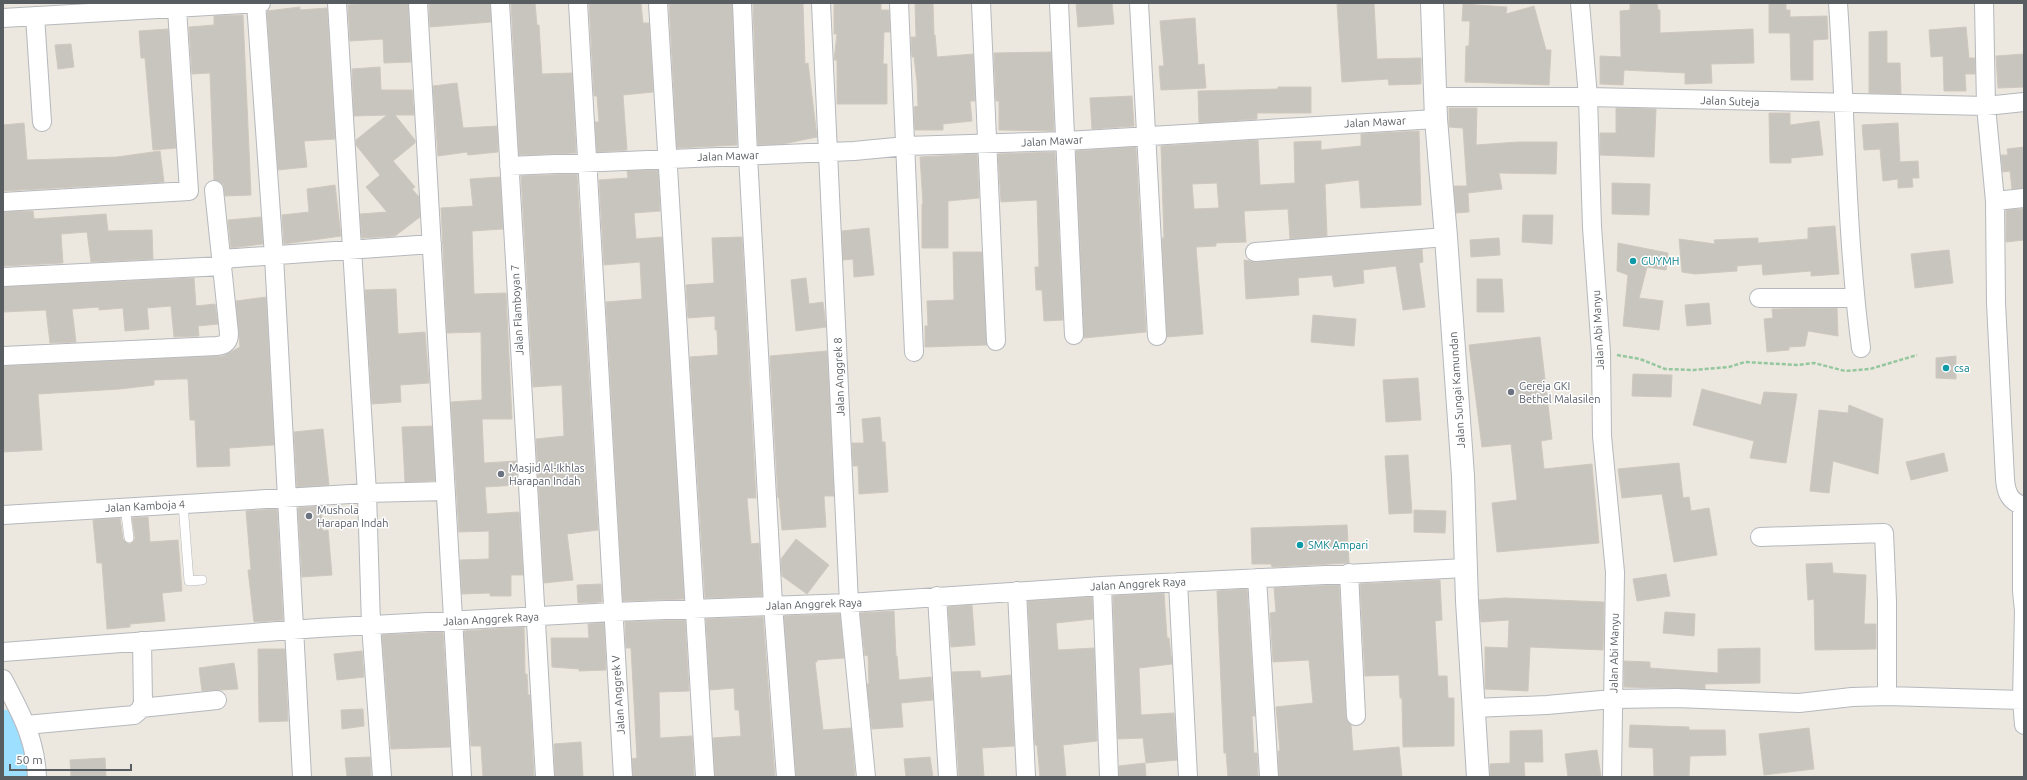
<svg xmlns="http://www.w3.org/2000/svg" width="2027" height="780" font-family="Ubuntu,sans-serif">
<rect width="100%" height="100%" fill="#ece8df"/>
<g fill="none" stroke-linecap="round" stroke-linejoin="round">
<path stroke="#9cdfff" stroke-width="29" d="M3,724L17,753L16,777"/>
</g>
<path fill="#c8c5be" stroke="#d0c8be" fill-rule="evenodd" d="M365,3H408L411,62L384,63L383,39L350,41L348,5Z
M429,3H490L491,22L430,27Z
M511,3H535L537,25H539L542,74L572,73L576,153L519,155Z
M589,3H641L643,23H649L653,92L623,95L627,150L597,152L595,122H599L597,96H594Z
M669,3H732L737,145L677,148Z
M753,3H803L805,64L808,63L817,137L783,144L758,145Z
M834,3H881V10H889L890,32H884L883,64H887V104H837V60H834L837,34H834Z
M915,3H933L934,35H935L937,57L973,54L975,101H970L972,121L943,124V130H915L914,107L918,106L917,82L914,57H912L911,37H916Z
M1076,3H1112L1114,24L1078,27Z
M1337,3H1374L1377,59L1421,58V84L1389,85L1388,79L1342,82Z
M1630,3H1657L1658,10H1660V33L1753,29L1754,63L1711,64L1712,83L1685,84V73L1624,70L1623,85L1600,84V56L1621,57L1620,11L1630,10Z
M1769,3H1786V10H1790V17L1827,16L1828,39L1813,40V80H1791L1790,33H1769Z
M1463,4L1507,7L1506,14L1534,6L1546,50H1551L1549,85L1465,82L1466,46H1469L1470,21H1462Z
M300,7V10L327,8L335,139L304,141L307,167L278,170L267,11Z
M243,15L251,195L225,196L223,184L214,180L210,73L192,74L189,27L214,25V16Z
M1195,18L1198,65L1204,64L1206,88L1161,90L1159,66H1164L1160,21Z
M1966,27L1969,58H1975V74H1965L1966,91H1944L1943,56L1931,57L1929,30Z
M168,29L176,148L153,150L145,58H141L139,31Z
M1887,31V63H1900L1901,94L1869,93V32Z
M71,44L74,67L58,69L55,45Z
M1051,52L1054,131L999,130V101H996L994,53Z
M2024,54V87L1998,88L1996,56Z
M380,67L381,90H412L414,115H395L415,140V143L393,161L415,187L412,189L419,197L420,217L395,236L362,238L360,214L387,212L366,187L380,175L356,145V140L387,115L354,116L352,69Z
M457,83L463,128L497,126L498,152L468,155L467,152L438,156L433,86Z
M1278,87H1311V113H1257V119L1199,123L1198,91L1278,89Z
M1132,96L1134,126L1092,129L1090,98Z
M1449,108H1477L1476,145L1518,142H1557L1556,174L1499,173L1502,189L1468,193L1469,212L1456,213L1454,186H1467L1463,128L1449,127Z
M1616,108L1656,109L1654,157L1600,155V133H1616Z
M1769,113H1790V125L1819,121L1823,155L1791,158V163H1770Z
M24,123L27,160L117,157L160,151L164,182L3,191V125Z
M1898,123L1900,162L1918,161L1919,178H1912L1913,187L1898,188V179L1883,181L1880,149L1864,150L1862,125Z
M1419,131L1421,205L1361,208L1359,180L1325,184L1327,236L1290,239L1288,209L1244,211L1246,242L1216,243V246L1196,247L1203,334L1167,337L1162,238H1164L1161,146L1258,140L1260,185L1295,183L1294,142L1321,141V150L1361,146V134ZM1217,183L1219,208L1194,209L1192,184Z
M1135,147L1136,148L1146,332L1084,338L1076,151Z
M2024,147V188L2012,189L2010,171L2003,172L2001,155H2008L2007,149Z
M1055,152L1063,320L1044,321L1042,290H1036L1035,267H1039L1037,200L1001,202L998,154Z
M977,154L979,198L948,201V248H922V204H923L920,157Z
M658,170L660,211L634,213L636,239L662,237L684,599L623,601L606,302L642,299L640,262L604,265L599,180L628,178L627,171Z
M577,174L598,530L567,534L573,580L544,583L536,439L564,436L562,385L533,387L521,176Z
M500,177L503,229L472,231L474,294L506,293L512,419H482L484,463L516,461L517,485L485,487L487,514L519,512L523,575H511V596H490V593L462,594L460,560L489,559V531L459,532L451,402L482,400L481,332L447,333L441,208L473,206L470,179Z
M1612,183L1650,184L1649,215L1612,214Z
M335,185L341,236L284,244L282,215L309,212L307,189Z
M2024,209V240L2006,242V210Z
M33,211L34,219L106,214L108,231L152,230L153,259L91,262L87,232L61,234L63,263L3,266V212Z
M1523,215H1553L1552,244L1522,242Z
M261,217L263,244L231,248L228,220Z
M1835,226L1839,274L1811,276V271L1763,275L1762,264L1737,266V271L1695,274L1682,272L1679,239L1715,244L1714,240L1758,238V243L1808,239V228Z
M869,228L874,275L854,277L853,259L843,260L842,231Z
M742,237L756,498H747L751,544L759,543L762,596L705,598L690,357L718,355L717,330H715V316L688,318L686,285L714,283L712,238Z
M1499,238L1500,255L1471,257L1470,240Z
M1618,243L1668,253L1666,270L1647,267L1639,298L1663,301L1659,330L1623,326L1628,275L1617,271Z
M1422,249L1423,262L1419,263L1425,307L1403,310L1396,266L1363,270L1364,283L1334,287L1332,275L1298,278L1299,295L1246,299L1244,260L1256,262Z
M1949,250L1953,283L1915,288L1911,254Z
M953,252H982L987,345L925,347V326H928L927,301L954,300Z
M194,278L196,306L215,304L218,324L198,326L199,336L174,337L171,306L147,308L149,329L125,331L123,308L99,310V307L72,309L76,342L50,343L46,310L3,312V287Z
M806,278L809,304L823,302L826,327L796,331L791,280Z
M1477,279H1502L1504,312H1477Z
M396,289L398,334L425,332L429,383L400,385L401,402L372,404L365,290Z
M266,297L274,445L229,448L230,466L197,467L195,420H190L188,379H179L154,380V385L120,389L38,394L42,450L3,452V366L223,356L240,347L236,301Z
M1709,303L1711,324L1687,326L1685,305Z
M1837,308L1838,336L1808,331L1805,346L1789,347V350L1767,352L1764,319L1773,318L1772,309Z
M1313,315L1356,319L1354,346L1311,342Z
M1540,337L1552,439L1541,441L1544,469L1592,464L1599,543L1497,552L1492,503L1517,500L1511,444L1482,447L1469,345Z
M827,351L834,496H824L826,527L782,530L779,498H778L770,356Z
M1956,356V379L1936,378V358Z
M1633,374L1672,375L1671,397L1632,396Z
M1418,378L1421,420L1386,422L1383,380Z
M1702,389L1761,405L1764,392L1797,394L1786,463L1750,458L1754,441L1693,425Z
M1849,405L1883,419L1878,474L1833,461L1829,493L1810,491L1819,410L1848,413Z
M880,417L882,442H885L888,492L859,494L858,466H853L852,443H864L862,419Z
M432,426L435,481L405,482L402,427Z
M323,429L329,485L297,487L294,432Z
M1944,453L1948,471L1911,480L1906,462Z
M1408,455L1412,513L1389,514L1385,456Z
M1679,463L1683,498L1689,497L1691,511L1709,508L1717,555L1674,562L1662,494L1622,498L1618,469Z
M321,506L323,531L328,530L332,575L302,577L298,508Z
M277,509L283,620L254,622L248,570H251L246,511Z
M1414,510L1446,511L1445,533L1414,532Z
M148,517L150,542L178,540L182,591L162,593L165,621L130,624V627L107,629L102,563H97L93,520L120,518L123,539L129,544L133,542L135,538L132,518Z
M1347,525L1349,563L1272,567L1271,564H1252L1251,528Z
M796,539L829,565L807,594L782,576L781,559Z
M1832,563L1833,573L1866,575L1864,624H1876V649L1815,650L1814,599L1808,600L1806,564Z
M1666,574L1670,596L1637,601L1633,579Z
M1440,580L1442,620L1435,621L1438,676H1447L1448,698H1454V746L1403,747L1402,698H1400L1399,675L1365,676L1360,584Z
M601,584L602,602L578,603L577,585Z
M1339,585L1346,717L1351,725L1353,751L1399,747L1402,777H1279L1278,751H1280L1276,707L1313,703L1309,660L1273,662L1270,613L1276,612L1274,588Z
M1247,589L1255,716H1252L1254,753H1257L1258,777H1228L1226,753H1224L1217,591Z
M1164,593L1167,638H1169L1172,664L1139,668L1141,715L1174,713L1177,760L1146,763L1143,738L1118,739L1113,596Z
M1092,597L1093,619L1056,623L1058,650L1094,648L1097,741L1063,745L1066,777H1040L1037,745H1035L1028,601Z
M1505,598L1604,602L1603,650L1530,647L1528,691L1485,689V647L1508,648L1509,620L1481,622L1479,600Z
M972,605L975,645L951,647L948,607Z
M894,611L896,656H897L899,680L931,677L933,700L901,703L903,727L872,729L867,684H869L868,655L865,656L860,613Z
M1665,612L1695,614L1694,636L1663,633Z
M840,614L844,658L817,660V662H815L823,730L851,728L855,777H796L784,616Z
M763,617L775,777H715L713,738L741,736L739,710H735L734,688L710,690L706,619Z
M685,620L689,691L659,692L660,738L692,736L694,777H633L632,759L637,758L631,648H626L625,622Z
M604,623L606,670L579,671V669L552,667L551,638H589L588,624Z
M524,627L525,674H527L528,695H530L534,777H483L481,746H471L464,631Z
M443,632L450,747L391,749L382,635Z
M1760,648V683L1705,684V689L1624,687V661L1650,662V668L1718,673V649Z
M258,649H285L288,721L259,722Z
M362,651L364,677L337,680L334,654Z
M234,663L238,689L202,691L199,668Z
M980,671L981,678L1011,675L1014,746L982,748L984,777H959L952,672Z
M363,709L364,726L342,729L341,710Z
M1630,725L1689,727V730H1725L1726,755L1690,756L1689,777H1654L1653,748L1629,747Z
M1809,728L1814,769L1764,775L1759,734Z
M1542,730L1543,762H1524L1525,777H1490V764L1510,763V731Z
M581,742L583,777H555L554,744Z
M1597,750L1601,777H1568L1565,754Z
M370,757L371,777H347L345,758Z
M930,757L933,777H906L904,759Z
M105,758L106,777H71L70,760Z
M1145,763L1146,777H1119V766Z"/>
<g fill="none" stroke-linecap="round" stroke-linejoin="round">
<defs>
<path id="service" d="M183,504L189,581L202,580
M125,507L129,538"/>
<path id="minor" d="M256,3L274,256L302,777
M337,3L367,493L371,625L382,777
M418,3L462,777
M500,3L545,777
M578,3L623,777
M658,3L705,777
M742,3L748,156L773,605L786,777
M821,3L849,603L866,777
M899,3L914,352
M981,3L996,341
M1059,3L1074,335
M1139,3L1157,336
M1580,3L1588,97L1592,227L1601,352L1602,436L1615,572L1612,777
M1838,3C1846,118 1846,233 1861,348
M1984,3L1986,106L1995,201L1996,303L2005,479C2006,493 2010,502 2024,506
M35,16L42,122
M3,18L261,3
M1437,97H1588L1986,106L2024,102
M509,166L854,151L906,146L1066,141L1436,119
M1995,201L2024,198
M3,202L189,191L177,9
M1255,252L1446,237
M222,259L432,244
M3,277L223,266
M1759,298H1855
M3,356L217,346C225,345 229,342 229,333L214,190
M2022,506V591L2024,611
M3,515L367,493L446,491
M1760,537L1884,533L1887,602V696
M1349,573L1356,716
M1257,578L1269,777
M1178,582L1188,777
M1102,586L1109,777
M1017,591L1026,777
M937,596L948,777
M2024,611L2022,700L2024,725
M3,652L318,628L613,612L849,603L1102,586L1466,568
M3,679C21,714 35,737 37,777
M141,708L217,700
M1474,708L1547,705L1613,699L1677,698L1799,703L1852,697L1887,696L2022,700
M26,725L134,715L140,710L143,703L142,641"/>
<path id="secondary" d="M1432,3L1436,119L1446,237L1463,476L1467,601L1478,777"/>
</defs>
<use href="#service" stroke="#b5b8bd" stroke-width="10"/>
<use href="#minor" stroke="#b5b8bd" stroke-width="20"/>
<use href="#secondary" stroke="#b3b8bd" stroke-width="24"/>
<path stroke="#95c79e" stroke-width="2.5" stroke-dasharray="4 2" stroke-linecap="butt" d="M1617,355L1640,359L1665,369L1694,370L1729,367L1745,362L1798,365L1814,363L1845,371L1870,369L1917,355"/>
<use href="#service" stroke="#fff" stroke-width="9"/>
<use href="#minor" stroke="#fff" stroke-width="18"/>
<use href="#secondary" stroke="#fff" stroke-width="22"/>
</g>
<g fill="#0f9aa8" stroke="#fff" stroke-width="1.5">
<circle cx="1633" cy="261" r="4"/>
<circle cx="1946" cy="368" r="4"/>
<circle cx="1300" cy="545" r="4"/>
</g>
<g fill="#6b7280" stroke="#fff" stroke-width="1.5">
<circle cx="1511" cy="392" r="4"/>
<circle cx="501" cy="474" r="4"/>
<circle cx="309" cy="516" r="4"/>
</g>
<g text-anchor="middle" stroke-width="3" stroke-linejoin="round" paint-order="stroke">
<g font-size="11" fill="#585d61" stroke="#fff">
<text transform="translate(1730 101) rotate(2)" y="4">Jalan Suteja</text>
<text transform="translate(1375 122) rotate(-3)" y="4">Jalan Mawar</text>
<text transform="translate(1052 141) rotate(-3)" y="4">Jalan Mawar</text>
<text transform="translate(728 156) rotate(-2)" y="4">Jalan Mawar</text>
<text transform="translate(517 310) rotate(-93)" y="4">Jalan Flamboyan 7</text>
<text transform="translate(1598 330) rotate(-93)" y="4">Jalan Abi Manyu</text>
<text transform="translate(839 377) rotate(-92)" y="4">Jalan Anggrek 8</text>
<text transform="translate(1457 390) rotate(-94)" y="4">Jalan Sungai Kamundan</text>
<text transform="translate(145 506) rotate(-3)" y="4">Jalan Kamboja 4</text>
<text transform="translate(1138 584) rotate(-3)" y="4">Jalan Anggrek Raya</text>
<text transform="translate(814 604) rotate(-2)" y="4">Jalan Anggrek Raya</text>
<text transform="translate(491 619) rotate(-3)" y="4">Jalan Anggrek Raya</text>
<text transform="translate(1614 653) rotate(-89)" y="4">Jalan Abi Manyu</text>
<text transform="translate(618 695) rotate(-94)" y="4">Jalan Anggrek V</text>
</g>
<g font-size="11" fill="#0d838f" stroke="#fff" text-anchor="start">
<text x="1641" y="265">GUYMH</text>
<text x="1954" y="372">csa</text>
<text x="1308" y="549">SMK Ampari</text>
</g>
<g font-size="11" fill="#5b616d" stroke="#fff" text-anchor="start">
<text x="1519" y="390">Gereja GKI<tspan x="1519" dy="13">Bethel Malasilen</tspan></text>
<text x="509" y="472">Masjid Al-Ikhlas<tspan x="509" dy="13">Harapan Indah</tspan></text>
<text x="317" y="514">Mushola<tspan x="317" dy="13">Harapan Indah</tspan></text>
</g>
</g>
<rect width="2027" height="780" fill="none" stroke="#585d61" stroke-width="8"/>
<path d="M10 764v6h121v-6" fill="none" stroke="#585d61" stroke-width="2"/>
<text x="16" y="764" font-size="12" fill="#585d61" stroke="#ffffff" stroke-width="3" paint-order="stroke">50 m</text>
</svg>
